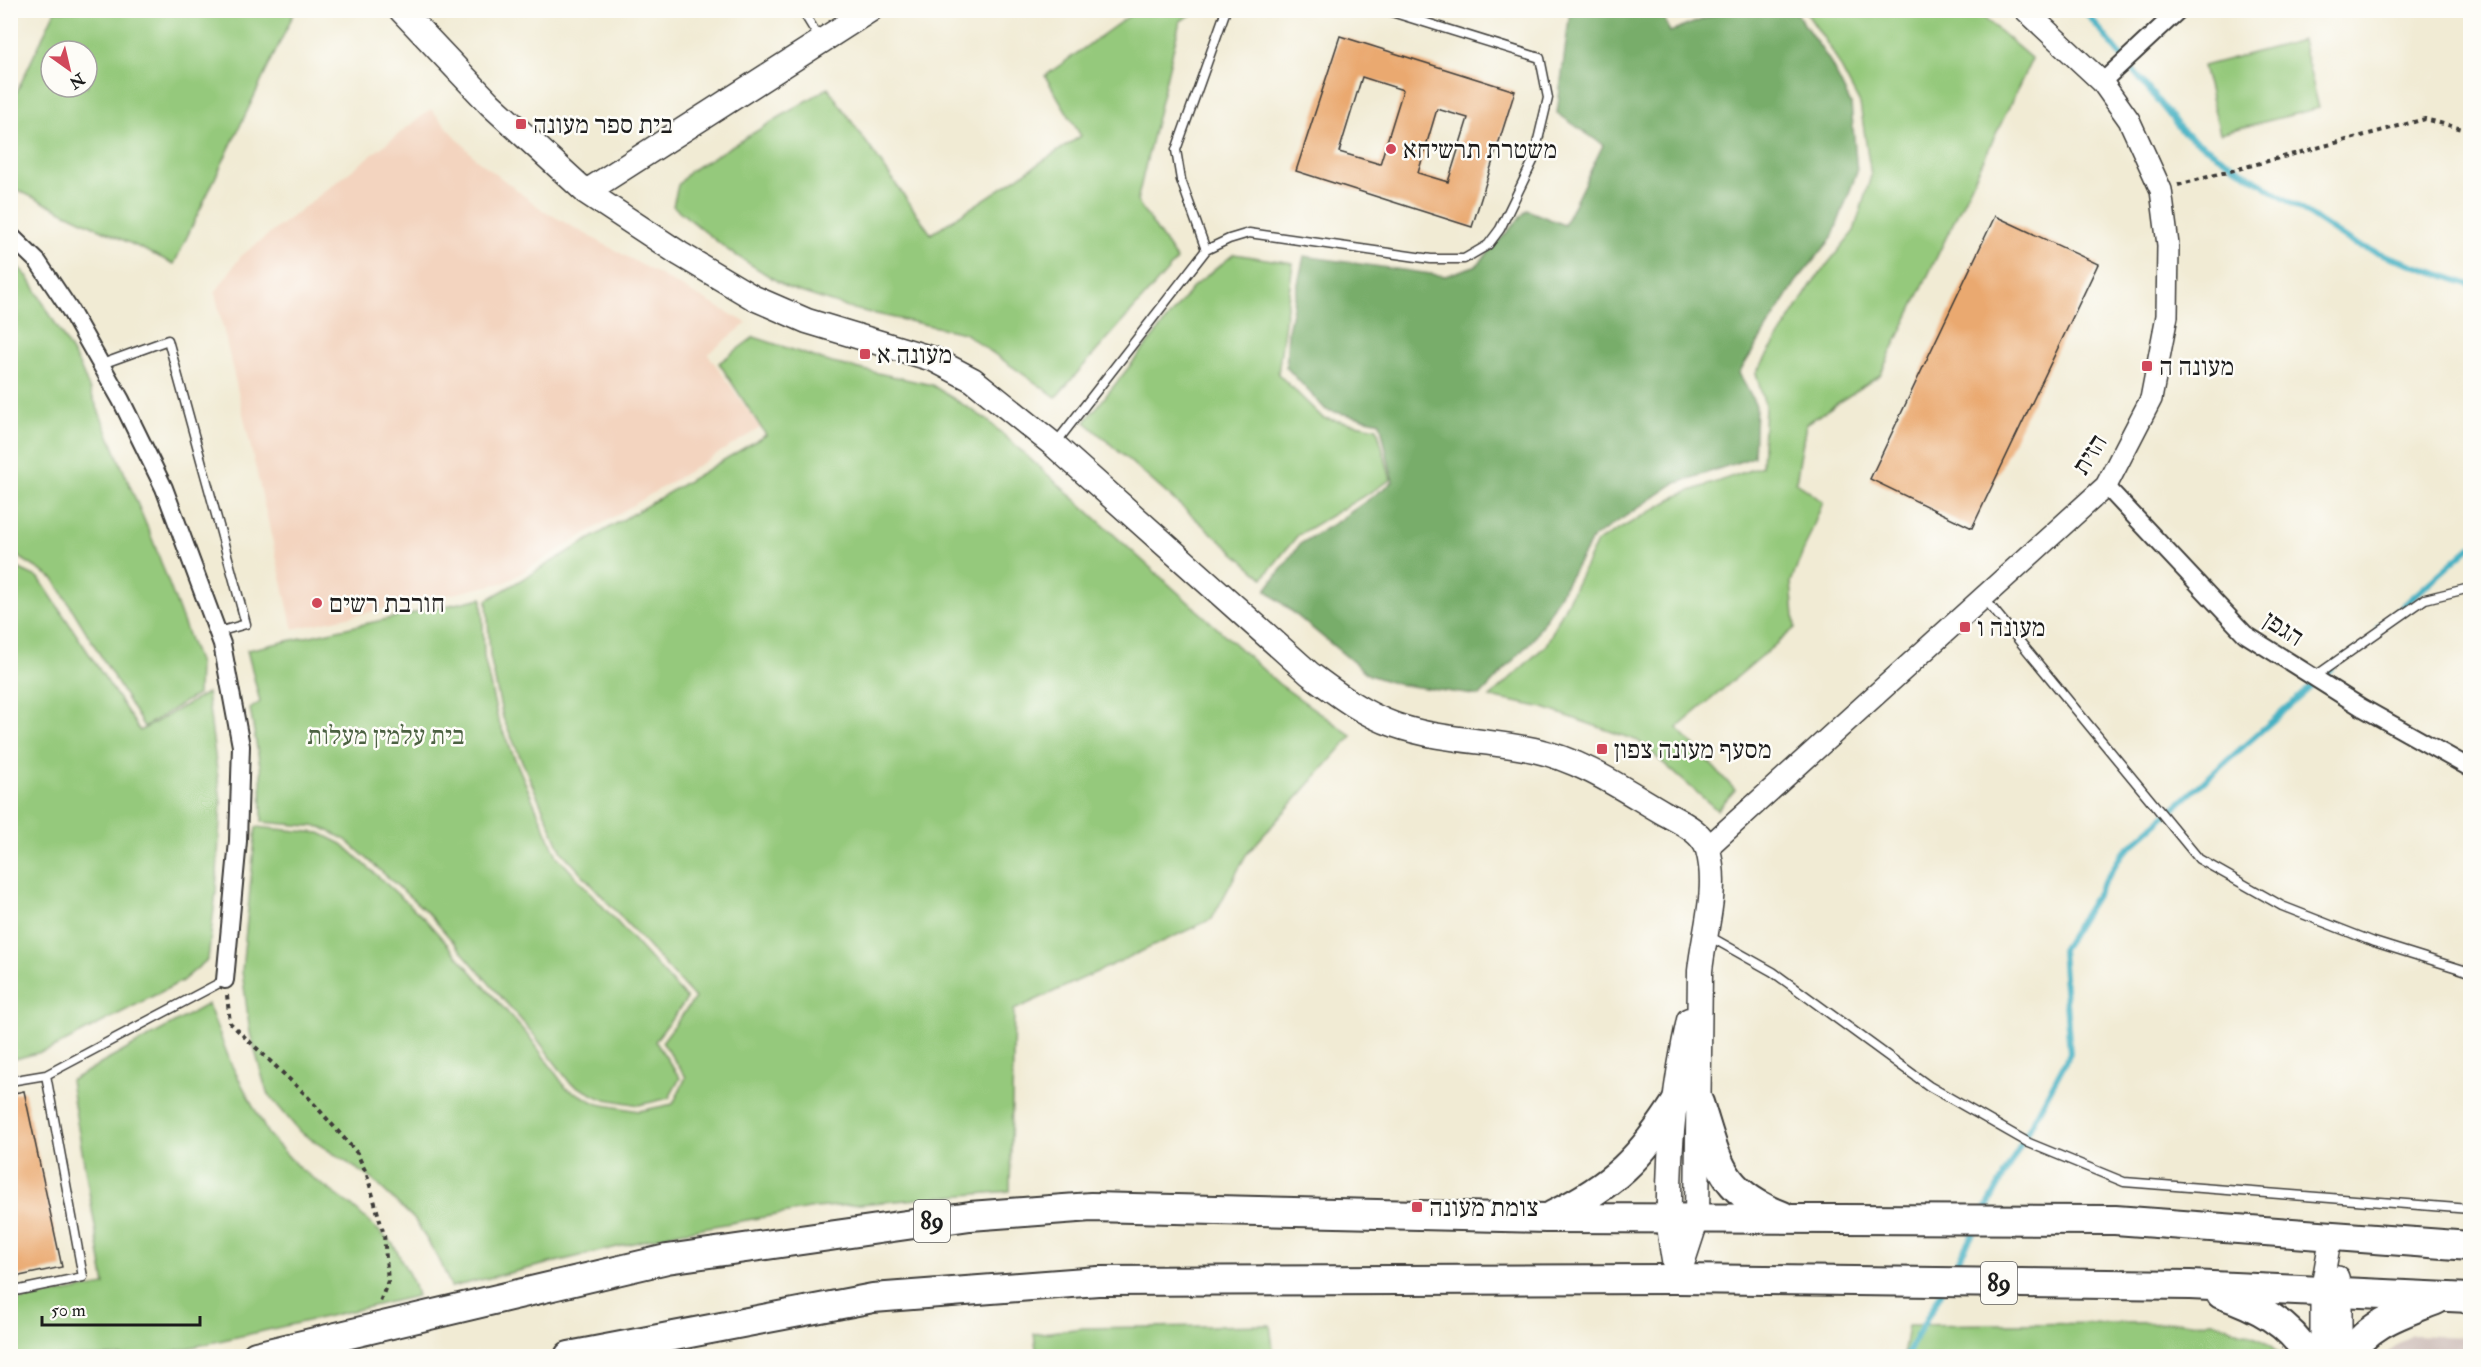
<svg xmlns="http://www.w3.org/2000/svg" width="2481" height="1367" font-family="'IM FELL Double Pica','Frank Ruhl Libre',serif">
<rect width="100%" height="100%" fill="#fdfcf7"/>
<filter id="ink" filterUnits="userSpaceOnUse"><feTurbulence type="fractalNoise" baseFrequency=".0167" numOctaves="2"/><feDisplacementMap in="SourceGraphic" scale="12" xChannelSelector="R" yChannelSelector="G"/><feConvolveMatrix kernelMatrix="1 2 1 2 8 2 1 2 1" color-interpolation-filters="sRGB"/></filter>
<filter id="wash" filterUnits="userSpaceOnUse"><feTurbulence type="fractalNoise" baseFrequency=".008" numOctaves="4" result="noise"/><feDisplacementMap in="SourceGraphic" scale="24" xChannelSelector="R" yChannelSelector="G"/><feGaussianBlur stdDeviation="1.35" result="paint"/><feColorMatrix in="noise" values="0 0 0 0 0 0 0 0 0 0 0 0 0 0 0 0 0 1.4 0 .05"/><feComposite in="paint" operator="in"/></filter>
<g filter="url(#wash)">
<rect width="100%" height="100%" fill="#f1ebd4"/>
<path fill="#f3d4bf" d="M431,109L475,158L544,211L747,323L708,354L760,428L506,582L293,629L215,293L241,256Z"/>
<path fill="#cfc0bb" d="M2412,1335L2470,1337V1356H2381Z"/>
<path fill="#95c97b" stroke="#58724c" stroke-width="1.5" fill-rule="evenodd" d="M55,11H295L174,264L11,187V104ZM51,51H87V87H51Z
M1136,11H1198L1180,21L1137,201L1177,260L1056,397L964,333L853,309L788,288L729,251L673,206L678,185L690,171L828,88L931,234L1081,136L1045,76Z
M1805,11H1976L2032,59L1880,375L1806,424L1796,482L1823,502L1791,582L1795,628L1677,728L1735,790L1717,810L1638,741L1544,708L1490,697L1546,645L1597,542L1679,495L1762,466L1765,406L1756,373L1813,282L1854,231L1871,176L1860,104L1831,49Z
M2302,40L2319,108L2220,133L2203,66Z
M1234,254L1293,263L1278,374L1323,418L1377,428L1391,480L1298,535L1263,578L1085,422L1194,286Z
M10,259L28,277L79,364L153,541L199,664L198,694L144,727L54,579L11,552Z
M754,337L832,363L932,385L986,419L1279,684L1352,736L1246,855L1212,919L1014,1010L1010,1191L815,1208L680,1232L451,1287L441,1263L415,1220L371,1178L300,1132L267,1093L250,1033L242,971L256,827L320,833L342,844L424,918L531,1039L566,1088L598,1104L639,1111L673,1104L686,1077L662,1042L695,998L562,852L503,718L490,656L487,600L766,435L719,363Z
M11,565L39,578L140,731L207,693L221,802L216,892L208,959L182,981L49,1050L11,1060Z
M482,598L484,657L498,720L557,856L687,999L655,1041L680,1078L669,1098L639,1105L600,1098L570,1083L535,1036L429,914L346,840L321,827L262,822L261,771L250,709L260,702L247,650Z
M208,1004L231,1064L268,1134L299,1168L352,1206L393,1244L413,1282L417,1296L153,1356H11V1302L105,1285L70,1081Z
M2215,1322L2259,1338L2282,1356H1903L1908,1325Z
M1270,1325L1274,1356H1037L1034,1334L1083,1328Z"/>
<path fill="#78ad6b" stroke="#4a6444" stroke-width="1.5" d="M1570,11H1661L1670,32L1724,11H1795L1829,60L1851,104L1857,172L1832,238L1796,282L1739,373L1756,406L1754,457L1674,484L1593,538L1534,638L1480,696L1397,684L1369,675L1266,590L1300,544L1335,523L1393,482L1380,422L1326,410L1286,367L1288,330L1304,256L1445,276L1477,265L1527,210L1564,225L1603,145L1557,113Z"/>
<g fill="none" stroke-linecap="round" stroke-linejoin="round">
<path stroke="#45b1c3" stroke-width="6" d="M2084,10L2184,133L2354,244L2470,285
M2378,628L2470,547
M1985,1211L2070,1053L2062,950L2122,854L2332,668
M1951,1274L1976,1228
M1906,1356L1942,1291"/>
</g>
<g id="blocks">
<path fill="#eaa96f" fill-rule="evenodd" d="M1340,36L1515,91L1472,227L1296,171ZM1362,77L1403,90L1380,164L1339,152ZM1437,109L1468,118L1448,182L1418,173Z
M1995,216L2098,264L1972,528L1870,479Z
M24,1091L62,1267L10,1278V1094Z"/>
</g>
</g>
<g filter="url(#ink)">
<use href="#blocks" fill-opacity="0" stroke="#3c3b38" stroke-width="1.5"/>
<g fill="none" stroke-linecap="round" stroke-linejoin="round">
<defs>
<path id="service" d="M802,10L821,41
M1206,250L1181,180L1176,150L1226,10
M102,364L168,340L246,624L218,632
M1055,444L1206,250L1229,239L1249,233L1431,259H1464L1488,245L1500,229L1533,161L1548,98L1540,58L1385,10
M1984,598L2199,859L2282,906L2374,942L2470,972
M2314,677L2425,599L2470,588
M1707,935L1773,972L1929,1086L2029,1143L2124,1182L2470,1209
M10,1081L46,1075L225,980
M10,1292L83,1277L46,1075"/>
<path id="minor" d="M2102,82L2179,10
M10,235L38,262L70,310L121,400L164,488L222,644L241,746L238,841L225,980
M2106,486L2245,634L2361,707L2470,768"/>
<path id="tertiary" d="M1707,848L2106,486L2151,399L2167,316L2168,245L2161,190L2129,120L2102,82L2025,10
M2338,1277L2341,1292V1356
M329,1339L339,1356
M2321,1356V1292L2331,1235"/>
<path id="secondary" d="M401,10L490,104L586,192L680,254L754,298L807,321L933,359L973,380L1054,445L1310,674C1337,694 1363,714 1395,725C1440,741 1488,740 1534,750C1583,761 1621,788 1664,813C1680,822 1702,831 1708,850C1719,890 1704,931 1700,971L1697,1218L1677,1279
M586,192L870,10
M1676,1272C1673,1254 1669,1235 1669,1217C1668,1152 1675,1083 1689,1020"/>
<path id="trunk" d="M1699,1103C1718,1162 1720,1192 1783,1216
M1553,1215C1614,1185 1641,1158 1677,1101
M2221,1294C2257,1306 2289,1323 2309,1356
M256,1356L667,1259L970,1216L1091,1207L1546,1218L2115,1220L2470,1246
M569,1356L873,1298L1098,1281L1677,1279L2190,1285L2470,1298
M2350,1356C2364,1324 2406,1312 2436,1300"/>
</defs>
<use href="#service" stroke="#3c3b38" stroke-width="11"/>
<use href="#minor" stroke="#3c3b38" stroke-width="20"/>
<use href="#tertiary" stroke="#3c3b38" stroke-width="24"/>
<use href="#secondary" stroke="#3c3b38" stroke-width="27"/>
<use href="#trunk" stroke="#3c3b38" stroke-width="32"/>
<path stroke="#3c3b38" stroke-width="4" stroke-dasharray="4.5 4.5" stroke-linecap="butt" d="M2178,185L2425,119L2470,131
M227,995L230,1023L307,1096L357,1153L367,1175L384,1235L388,1281L380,1302"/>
<use href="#service" stroke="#fff" stroke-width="8"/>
<use href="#minor" stroke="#fff" stroke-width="16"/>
<use href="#tertiary" stroke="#fff" stroke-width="21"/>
<use href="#secondary" stroke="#fff" stroke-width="24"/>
<use href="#trunk" stroke="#fff" stroke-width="28"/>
</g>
</g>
<g fill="#d1495b" stroke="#fdfcf7" stroke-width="2">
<rect x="515" y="118" width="12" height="12" rx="3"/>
<circle cx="1391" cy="149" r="6"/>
<rect x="859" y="348" width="12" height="12" rx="3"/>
<rect x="2141" y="360" width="12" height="12" rx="3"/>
<circle cx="317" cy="603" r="6"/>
<rect x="1959" y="621" width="12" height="12" rx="3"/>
<rect x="1596" y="743" width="12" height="12" rx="3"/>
<rect x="1411" y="1201" width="12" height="12" rx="3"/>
</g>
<g text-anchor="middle" stroke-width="5" stroke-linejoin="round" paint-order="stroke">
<g fill="#fdfcf7" stroke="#605f5e" stroke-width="1.5">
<rect x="914" y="1200" width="36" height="42" rx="4.5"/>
<rect x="1981" y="1262" width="36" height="42" rx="4.5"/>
</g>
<g font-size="24" font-weight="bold" fill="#1c1c1c">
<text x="932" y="1229">89</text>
<text x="1999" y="1291">89</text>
</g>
<g font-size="26" fill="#1c1c1c" stroke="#fdfcf7" text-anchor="start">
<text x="533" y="133">בית ספר מעונה</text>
<text x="1403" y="158">משטרת תרשיחא</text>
<text x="877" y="363">מעונה א</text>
<text x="2159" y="375">מעונה ה</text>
<text x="329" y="612">חורבת רשים</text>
<text x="1977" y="636">מעונה ו</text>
<text x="1614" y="758">מסעף מעונה צפון</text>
<text x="1429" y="1216">צומת מעונה</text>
</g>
<g font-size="26" fill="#1c1c1c" stroke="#fdfcf7">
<text transform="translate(2089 454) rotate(-58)" y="9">הזית</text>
<text transform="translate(2284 628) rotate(33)" y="9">הגפן</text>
</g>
<g font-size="26" fill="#4c6142" stroke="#fdfcf7">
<text x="386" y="744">בית עלמין מעלות</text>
</g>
</g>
<rect width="2481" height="1367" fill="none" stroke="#fdfcf7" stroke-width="36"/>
<g transform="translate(69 69) rotate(146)"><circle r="28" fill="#fdfcf7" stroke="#a3a29f" stroke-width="1.5"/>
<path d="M0-4.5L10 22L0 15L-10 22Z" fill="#d1495b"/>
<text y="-9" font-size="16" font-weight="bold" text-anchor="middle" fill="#1c1c1c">N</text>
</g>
<path d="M42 1316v9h158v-9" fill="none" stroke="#1c1c1c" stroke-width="3"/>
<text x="51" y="1316" font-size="18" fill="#1c1c1c" stroke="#fdfcf7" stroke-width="4.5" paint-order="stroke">50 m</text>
</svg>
